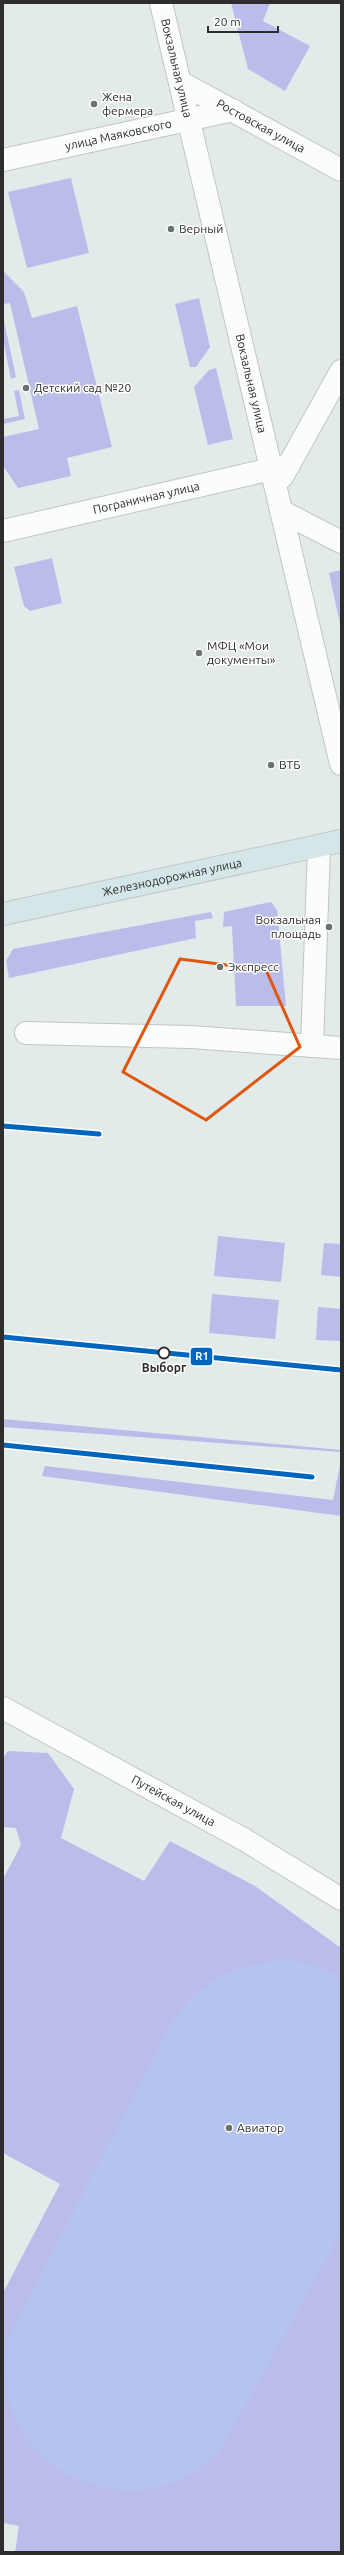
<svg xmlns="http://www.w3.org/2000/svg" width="344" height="2555" font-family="Ubuntu,sans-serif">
<rect width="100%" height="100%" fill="#e2ebea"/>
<path fill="#babcea" d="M231,3H270L263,21L310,46L285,91L248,69Z
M71,178L89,253L27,268L8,192Z
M3,271L24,292L32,318L77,306L112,447L67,458L71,476L18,488L3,466V437L39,429L10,303L3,304Z
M199,298L210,347L196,367H190L175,304Z
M4,321L16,377L11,379L3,339Z
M216,368L233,439L208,445L194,387L209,370Z
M19,390L25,419L3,424V419L19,416L14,391Z
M52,558L62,603L30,611L24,606L14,567Z
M341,570V628L329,573Z
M271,902L277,910L286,1006H236L232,926L223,927L224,912Z
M211,912L213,918L195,921L196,938L9,978L6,961L13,949Z
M218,1236L285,1243L281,1282L214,1276Z
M324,1243L341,1244V1277L321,1275Z
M212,1294L279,1300L275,1339L209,1333Z
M318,1307L341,1309V1341L316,1340Z
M3,1419L341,1450V1452L3,1427Z
M341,1460V1516L42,1476L45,1466L333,1500Z
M8,1751L48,1753L74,1789L61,1838L144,1881L170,1841L255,1886L341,1948V2552H15L19,2526L3,2523V2293L60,2184L3,2153V1879L21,1845L16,1828L3,1827V1758Z"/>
<path fill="#b5c4ee" d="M286,1960L311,1964L341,1977V2232L219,2452C205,2464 191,2476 174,2482C108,2508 28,2470 9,2401C3,2381 4,2361 7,2341L171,2024C201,1980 232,1964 286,1960Z"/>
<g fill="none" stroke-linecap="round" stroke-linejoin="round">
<defs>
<g id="minor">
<path id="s1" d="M180,82L341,170"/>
<path id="s2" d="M3,160L233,110"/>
<path d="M282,477L341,371"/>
<path d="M281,511L341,542"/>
<path id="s3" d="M3,531L289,465"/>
<path d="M26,1033L191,1037L341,1048"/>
<path d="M312,1046L319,847"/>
<path id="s4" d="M3,1708L245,1840L341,1899"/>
</g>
<g id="tertiary">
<path id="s5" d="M161,3L341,764"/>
</g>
<g id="primary">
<path id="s6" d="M3,914L341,841"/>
</g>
</defs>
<use href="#minor" stroke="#c3c5c4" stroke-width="24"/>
<use href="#tertiary" stroke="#c3c5c4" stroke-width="24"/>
<use href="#primary" stroke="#c3c6c6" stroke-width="24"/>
<use href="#minor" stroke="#fbfcfc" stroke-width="22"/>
<use href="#tertiary" stroke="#fbfcfc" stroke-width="22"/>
<use href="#primary" stroke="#d4e6e8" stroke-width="22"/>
<defs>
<path id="rail-1" d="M3,1126L99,1134
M3,1337L341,1370
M3,1445L312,1477"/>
</defs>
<use href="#rail-1" stroke="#fff" stroke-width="8"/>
<use href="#rail-1" stroke="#0065bd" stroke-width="5"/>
</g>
<path fill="none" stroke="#df570e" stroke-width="3" stroke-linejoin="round" d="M180,959L266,970L300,1047L206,1120L123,1072Z"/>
<g fill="#6c706f" stroke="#fff" stroke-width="1.5">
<circle cx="94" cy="104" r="4"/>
<circle cx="171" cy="229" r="4"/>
<circle cx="26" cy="388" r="4"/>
<circle cx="199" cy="653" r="4"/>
<circle cx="271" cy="765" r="4"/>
<circle cx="329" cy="927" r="4"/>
<circle cx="220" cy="967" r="4"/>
<circle cx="229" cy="2128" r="4"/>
</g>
<circle fill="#fff" stroke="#2d2d2d" stroke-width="2" cx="164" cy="1353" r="5.5"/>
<g text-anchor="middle" stroke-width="3" stroke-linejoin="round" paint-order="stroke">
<g font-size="12" fill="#2d2d2d" stroke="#fff">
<text dy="4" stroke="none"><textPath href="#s5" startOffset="67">Вокзальная улица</textPath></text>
<text dy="4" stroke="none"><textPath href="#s1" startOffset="92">Ростовская улица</textPath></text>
<text dy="4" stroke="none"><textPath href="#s2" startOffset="118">улица Маяковского</textPath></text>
<text dy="4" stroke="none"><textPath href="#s5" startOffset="391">Вокзальная улица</textPath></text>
<text dy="4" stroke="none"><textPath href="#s3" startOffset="147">Пограничная улица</textPath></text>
<text dy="4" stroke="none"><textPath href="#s6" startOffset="173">Железнодорожная улица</textPath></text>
<text dy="4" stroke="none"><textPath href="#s4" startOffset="194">Путейская улица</textPath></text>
</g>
<g font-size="12" fill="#2d2d2d" stroke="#fff" text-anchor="start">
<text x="102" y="101">Жена<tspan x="102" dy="14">фермера</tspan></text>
<text x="179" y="233">Верный</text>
<text x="34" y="392">Детский сад №20</text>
<text x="207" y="650">МФЦ «Мои<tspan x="207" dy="14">документы»</tspan></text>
<text x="279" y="769">ВТБ</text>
<text x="321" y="924" text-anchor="end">Вокзальная<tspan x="321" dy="14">площадь</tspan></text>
<text x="228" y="971">Экспресс</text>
<text x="237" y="2132">Авиатор</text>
</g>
<g font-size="12" font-weight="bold" fill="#2d2d2d" stroke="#fff">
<text x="164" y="1372">Выборг</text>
</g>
</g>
<rect stroke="#fff" stroke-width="1.5" x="190" y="1347" width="23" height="19" rx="4" fill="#0065bd"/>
<g font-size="11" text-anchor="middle" font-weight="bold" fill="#fff">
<text x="202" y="1360">R1</text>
</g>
<rect width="344" height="2555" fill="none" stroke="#2d2d2d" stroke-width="8"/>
<path d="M208 26v6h70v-6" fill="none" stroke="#2d2d2d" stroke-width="2"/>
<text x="214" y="26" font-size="12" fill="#2d2d2d" stroke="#ffffff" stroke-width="3" paint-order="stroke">20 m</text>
</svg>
